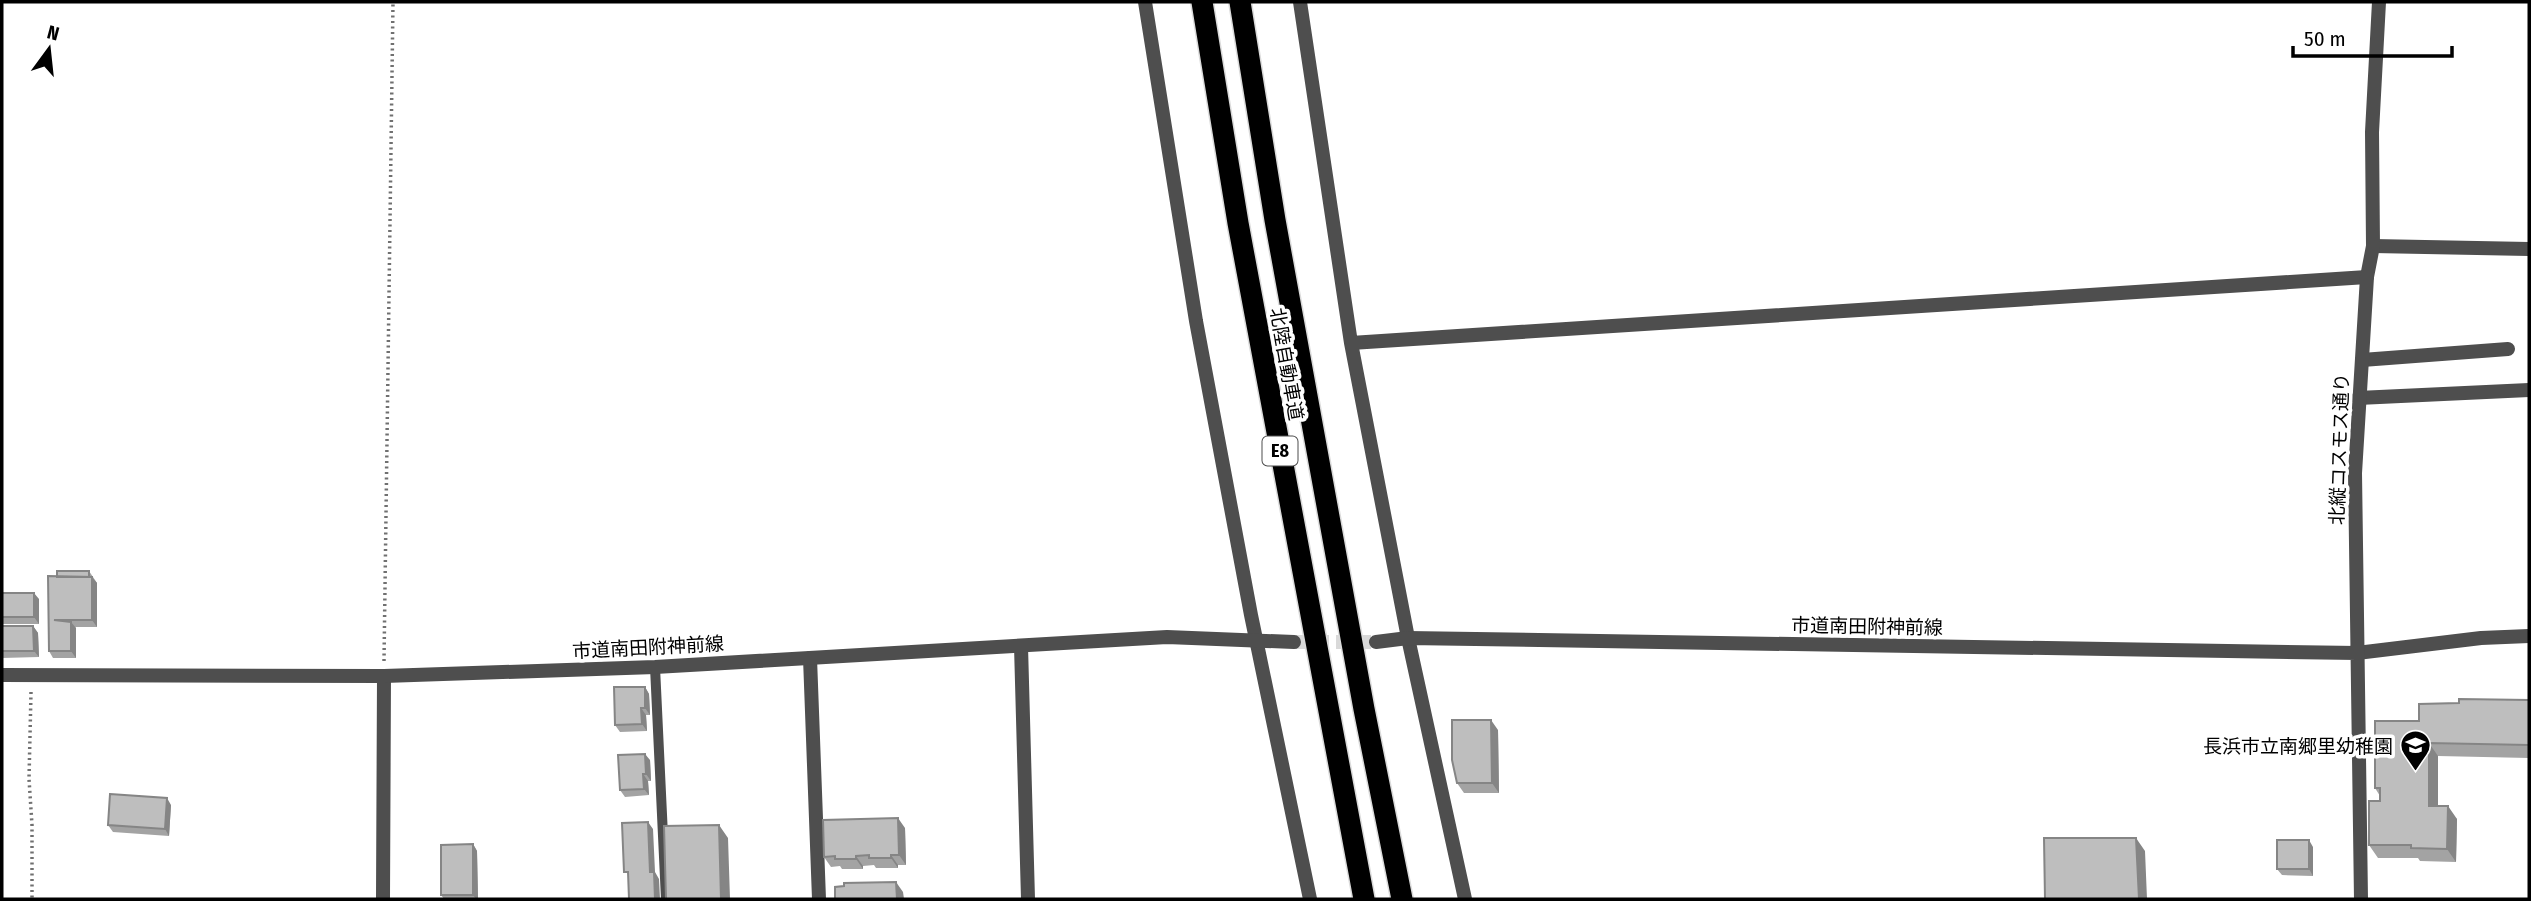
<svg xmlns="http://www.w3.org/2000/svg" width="2531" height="901" font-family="'Fira Sans Condensed','Noto Sans JP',sans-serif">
<rect width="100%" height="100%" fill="#fff"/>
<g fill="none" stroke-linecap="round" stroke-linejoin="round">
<path stroke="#d9d9d9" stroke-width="14" stroke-dasharray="14 7" stroke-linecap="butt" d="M1294,642H1376"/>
<defs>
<path id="motorway" d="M1202,2L1238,223L1364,899
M1240,2L1275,220L1364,709L1402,899"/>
</defs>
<use href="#motorway" stroke="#dbdbdb" stroke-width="24"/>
<path stroke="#707070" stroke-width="3.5" stroke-dasharray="2 3.5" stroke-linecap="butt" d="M384,661L393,2
M31,692L29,779L32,825V899"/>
<path stroke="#4e4e4e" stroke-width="10" d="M655,667L666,899"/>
<path stroke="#4e4e4e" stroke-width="14" d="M1145,2L1196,321L1251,615L1310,899
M1300,2L1351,343L1408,638L1465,899
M2373,246L2529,249
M1351,343L2367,277
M2362,360L2508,349
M2358,398L2529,390
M1021,646L1028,899
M2357,653L2481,638L2529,636
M810,658L819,899
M383,899L384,676"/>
<path stroke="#4e4e4e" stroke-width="14" d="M1376,642L1408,638L2357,653
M2,675L384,676L655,667L1167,637L1294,642
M2361,899L2355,473L2367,277L2373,246L2372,132L2379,2"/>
<use href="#motorway" stroke="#000" stroke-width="21"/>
</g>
<path fill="#a3a3a3" d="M89,571L97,583V627H75L76,628V658H53L49,651Z
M2,593L39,599V624H2Z
M2,626H33L38,633L39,657L2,658Z
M645,687L649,694L650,715H646L647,731L620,732L615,725Z
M2529,700V758L2438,756V806L2457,819L2456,862L2420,861L2418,858H2378L2369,845L2380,801V796L2375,788L2419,721Z
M1498,730L1499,793H1464L1457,783Z
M650,760L651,781H648L649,795L625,797L620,790Z
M171,805L169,836L113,832L108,825Z
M905,828L906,865H898V868H876L874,865L863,866V869H842L840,866L831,867L824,857Z
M473,844L477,851L478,899H444L441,895Z
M2313,847V876L2282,875L2277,869Z"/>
<path fill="#858585" d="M92,577L97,583V627L92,620Z
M34,593L39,599V624L34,617Z
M71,622L76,628V658L71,651Z
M33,626L38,633L39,657L34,651Z
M645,687L649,694L650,715L645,708Z
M641,708L646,715L647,731L642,724Z
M1491,720L1498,730L1499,793L1492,783Z
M2429,743L2438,756V819L2429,806Z
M645,754L650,760L651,781L646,774Z
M643,774L648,781L649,795L644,789Z
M167,798L171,805L169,836L165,829Z
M2448,806L2457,819L2456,862L2447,849Z
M898,818L905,828L906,865L899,855Z
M648,822L653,829L655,872L659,879L660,899H655L650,872Z
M719,825L728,838L730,899H721Z
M2136,838L2145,851L2147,899H2139Z
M2309,840L2313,847V876L2309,869Z
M473,844L477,851L478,899H476L473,895Z
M891,855L898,865V868L891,858Z
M856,856L863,866V869L856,859Z
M896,882L903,892L904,899H897Z"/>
<path fill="#bebebe" stroke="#858585" stroke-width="2" d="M57,571H89V577H57Z
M48,576L92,577V620H54L71,622V651H49Z
M2,593H34V617H2Z
M2,626H33L34,651H2Z
M614,687H645V708H641L642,724L615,725Z
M2459,699L2529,700V745L2429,743V806H2448L2447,849L2411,848V845H2369V801H2380V788H2375V721H2419V704L2459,703Z
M1452,720H1491L1492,783H1457L1452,760Z
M645,754L646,774H643L644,789L620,790L618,755Z
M110,794L167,798L165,829L108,825Z
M898,818L899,855H891V858H869V855L856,856V859H835V856L824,857L823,820Z
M648,822L650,872H654L655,899H629L628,872H624L622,823Z
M719,825L721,899H666L664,826Z
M2044,838H2136L2139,899H2045Z
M2277,840H2309V869H2277Z
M473,844V895H441V845Z
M896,882L897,899H835V887L844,886V883Z"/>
<defs>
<symbol id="school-pin" viewBox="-11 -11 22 30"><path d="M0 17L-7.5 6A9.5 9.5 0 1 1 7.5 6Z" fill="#000" stroke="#fff"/><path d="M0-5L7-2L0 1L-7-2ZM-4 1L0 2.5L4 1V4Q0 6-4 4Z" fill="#fff"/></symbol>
</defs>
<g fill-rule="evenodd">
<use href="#school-pin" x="2398" y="728" width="35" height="47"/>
</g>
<g text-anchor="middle" stroke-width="7" stroke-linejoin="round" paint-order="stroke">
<rect fill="#fff" stroke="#4c4c4c" stroke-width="2" x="1262.5" y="436.5" width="35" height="29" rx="5"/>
<g font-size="18" font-weight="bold" fill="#000">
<text x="1280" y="457">E8</text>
</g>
<g font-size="19" fill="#000" stroke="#fff">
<text transform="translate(1287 364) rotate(80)" y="7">北陸自動車道</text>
<text transform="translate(2339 449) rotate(-88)" y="7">北縦コスモス通り</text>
<text transform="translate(1867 626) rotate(1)" y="7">市道南田附神前線</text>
<text transform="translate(648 647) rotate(-3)" y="7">市道南田附神前線</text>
</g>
<g font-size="19" fill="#000" stroke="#fff" text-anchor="end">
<text x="2393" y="753">長浜市立南郷里幼稚園</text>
</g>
</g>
<rect width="2531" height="901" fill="none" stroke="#000000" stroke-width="7"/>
<g transform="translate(49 49) rotate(15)" stroke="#ffffff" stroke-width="5" paint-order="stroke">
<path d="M0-5L12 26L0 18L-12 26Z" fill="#000000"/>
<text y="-10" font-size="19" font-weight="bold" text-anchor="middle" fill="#000000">N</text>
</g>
<path d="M2293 46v10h159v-10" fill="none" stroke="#000000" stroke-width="3.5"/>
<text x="2304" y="46" font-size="21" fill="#000000" stroke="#ffffff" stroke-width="5" paint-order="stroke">50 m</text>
</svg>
